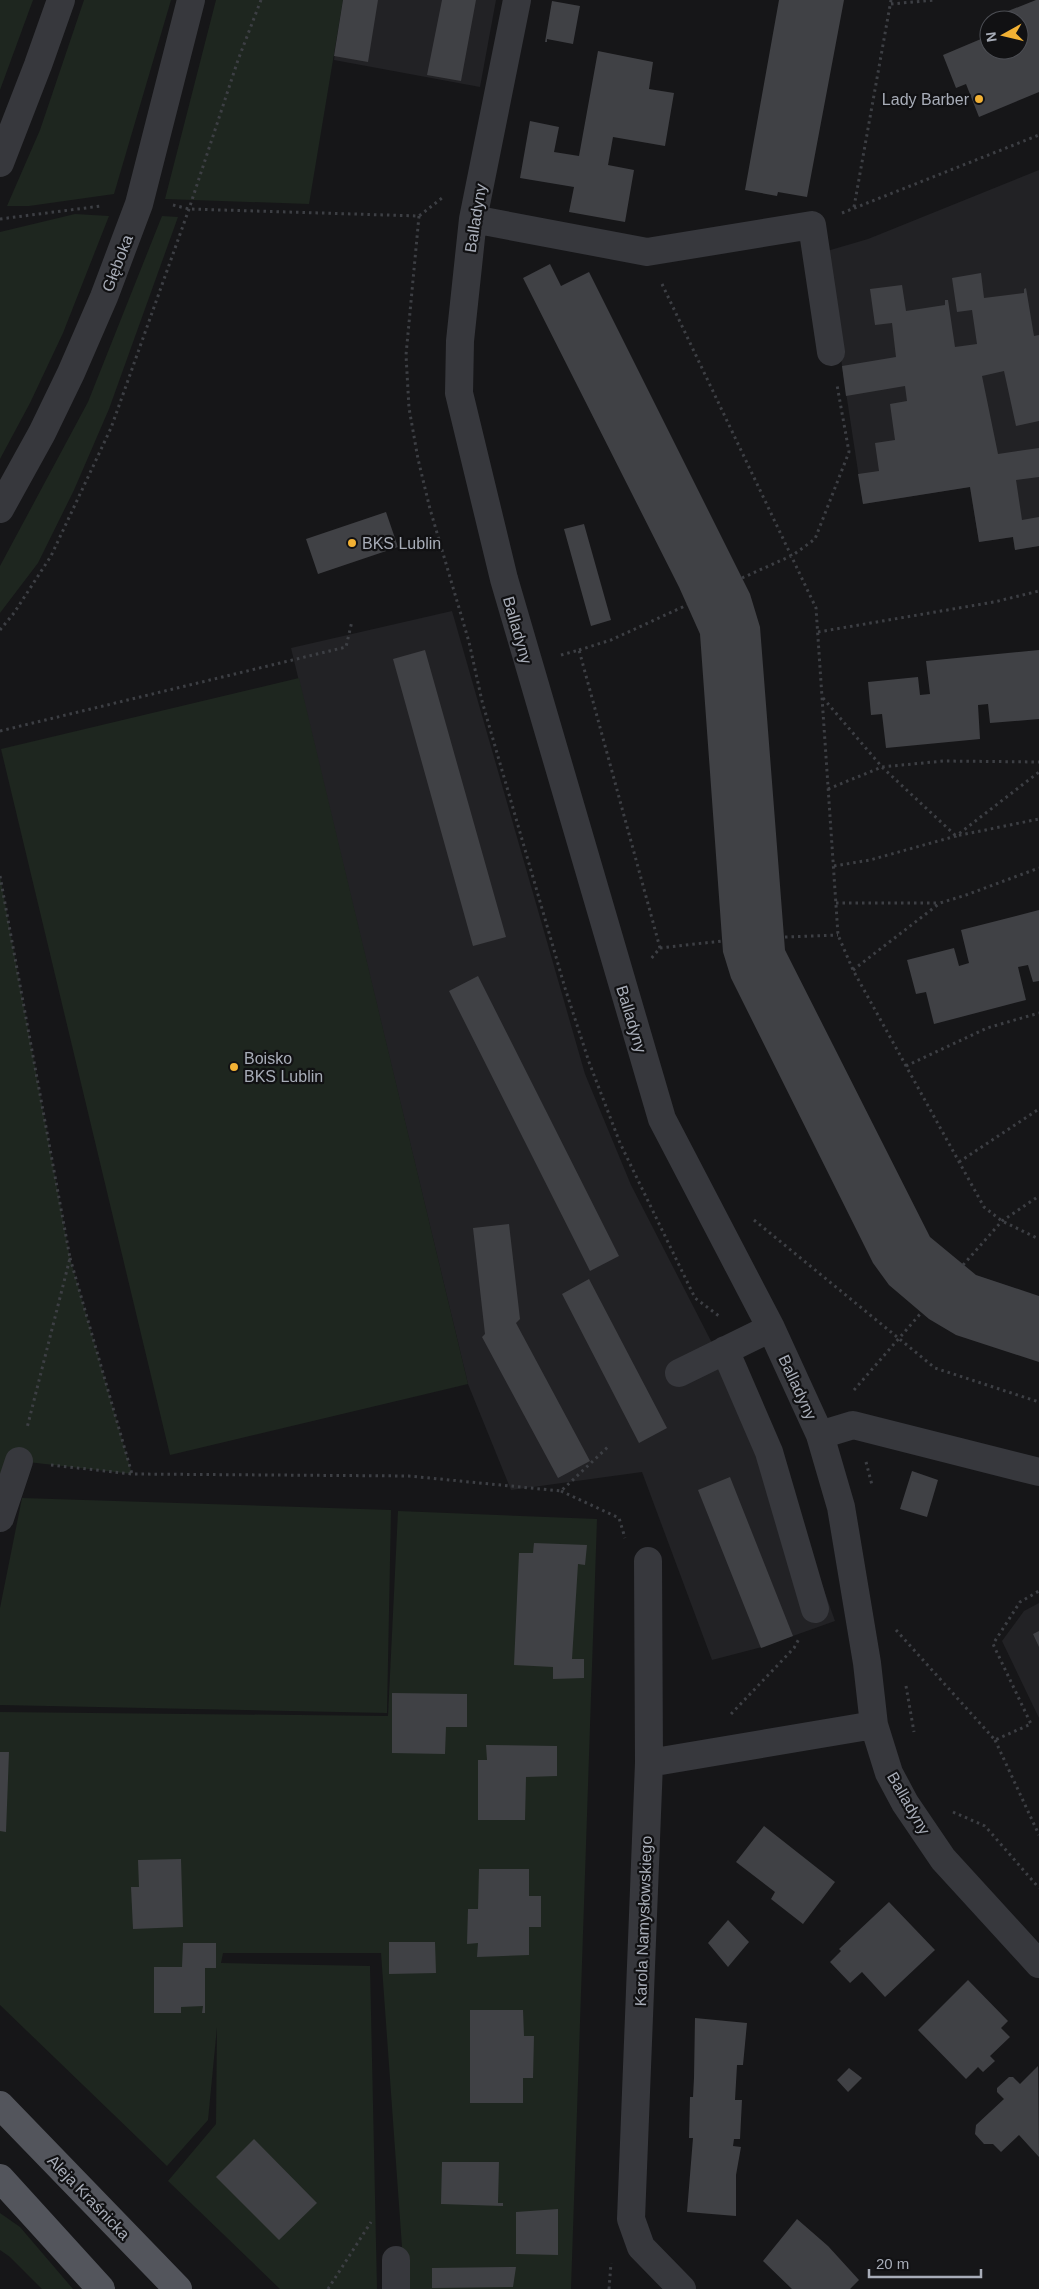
<svg xmlns="http://www.w3.org/2000/svg" width="1039" height="2289" font-family="Helvetica,sans-serif">
<rect width="100%" height="100%" fill="#161618"/>
<path fill="#222225" d="M343,0H496L480,87L334,60Z
M1039,170V546L1015,550L1013,537L979,542L970,487L863,504L842,366L827,251L868,239Z
M452,611L585,1074L631,1185L712,1343L733,1332L835,1621L762,1647L712,1660L642,1472L511,1490L468,1384L291,648Z
M1039,1603V1718L1002,1641L1024,1611Z"/>
<path fill="#1e261f" d="M0,0H33L0,90Z
M84,0H171L114,194L29,206H7L40,130Z
M216,0H343L309,204L165,199Z
M75,214L109,216L63,333L30,403L0,459V232Z
M162,216L178,217L109,409L74,490L38,563L0,613V566L88,402Z
M299,678L468,1384L170,1455L1,749Z
M0,876L70,1258L132,1474L19,1461L0,1518Z
M22,1498L391,1510L387,1713L0,1705V1608Z
M398,1511L597,1519L571,2289H405L381,1953H223L221,1963L370,1966L377,2289H280L168,2181L216,2124L217,2027L208,2120L167,2166L0,2005V1712L388,1716Z
M0,2213L20,2227L73,2289H42L10,2257L0,2250Z"/>
<path fill="#404145" d="M343,0H378L368,62L334,56Z
M442,0H476L461,81L427,75Z
M779,0H844L807,197L778,192L777,196L745,190Z
M1036,0H1039V92L979,117L966,84L956,88L943,55L988,36L989,50H994L995,54L1006,50H1019V20H994L993,17Z
M552,1L580,6L573,44L547,39V42H545Z
M598,51L653,62L649,89L674,93L665,146L613,137L608,165L634,170L625,222L569,212L574,187L520,178L530,121L559,127L554,152L579,156Z
M550,264L561,286L589,272L750,594L760,627L785,950L930,1237L976,1275L1039,1296V1362L956,1335L929,1319L889,1285L873,1263L731,978L723,952L700,634L679,587L523,278Z
M981,273L984,298L1024,293V289L1026,288L1034,336L1039,335V421L1016,426L1004,371L982,376L998,454L1039,448V477L1016,480L1022,520L1039,517V546L1015,550L1013,537L979,542L970,487L863,504L858,474L879,471L875,443L895,440L890,404L907,401L905,386L846,396L842,366L896,357L892,323L875,325L870,289L902,285L906,311L945,305V300H948L955,347L977,344L972,310L957,312L952,278Z
M386,512L398,547L318,574L306,539Z
M584,524L611,620L591,626L564,529Z
M425,650L506,937L473,946L393,659Z
M1039,650V719L990,723L988,704L978,705L980,739L886,748L882,714L871,715L868,682L918,677L920,695L930,694L926,661Z
M1039,910V981L1033,982L1028,965L1018,967L1026,1000L934,1024L926,992L916,994L907,960L954,948L959,966L969,963L961,930Z
M478,976L619,1256L590,1271L449,991Z
M509,1224L520,1319L516,1323L590,1461L558,1478L482,1337L485,1334L473,1228Z
M589,1279L667,1428L639,1443L562,1294Z
M912,1471L938,1480L927,1517L900,1509Z
M730,1477L793,1636L761,1648L698,1490Z
M534,1543L587,1545L585,1565L578,1564L572,1659H584V1678L553,1679V1667L514,1665L519,1553H533Z
M1039,1631V1647L1033,1634Z
M392,1693L467,1694V1727H446L445,1754L392,1753Z
M486,1745L557,1746V1776L526,1777L525,1820H478V1760H487Z
M0,1752H9L6,1832L0,1831Z
M764,1826L835,1882L803,1924L771,1899L775,1892L736,1862Z
M181,1859L183,1927L133,1929L131,1887H139L138,1860Z
M479,1869H529V1896H541V1927H529V1955L477,1957L478,1943L467,1944L468,1909H478Z
M889,1902L935,1950L885,1997L862,1972L850,1983L830,1962L841,1951L839,1949Z
M728,1920L749,1942L728,1967L708,1943Z
M389,1942H435L436,1973L389,1974Z
M183,1943H216V1968H205V2013H202L203,2006L181,2007V2013H154V1967H182Z
M968,1980L1008,2021L1001,2028L1010,2037L990,2056L995,2061L983,2072L978,2067L966,2079L918,2030Z
M470,2010H523L524,2036H534L533,2078H523V2103H470Z
M695,2018L747,2023L743,2065H737L735,2100H742L740,2139H734L733,2146L741,2147L736,2175V2216L687,2212L693,2138H689L690,2097H693L694,2078Z
M1038,2066L1039,2157L1019,2135L1001,2152L993,2144H984L975,2134L976,2125L1004,2099L997,2092V2088L1009,2077H1013L1020,2084Z
M849,2068L862,2078L848,2092L837,2080Z
M254,2139L317,2203L279,2240L216,2177Z
M442,2162H499L498,2203H503V2206L441,2204Z
M558,2209V2255L516,2254V2212Z
M797,2219L828,2246L859,2280L850,2289H792L763,2261Z
M516,2267L513,2287L432,2288V2268Z"/>
<g fill="none" stroke-linecap="round" stroke-linejoin="round">
<path stroke="#3d3f44" stroke-width="3" stroke-dasharray="2.5 4" stroke-linecap="butt" d="M891,4L935,0
M173,205L189,209L419,216L442,198
M854,207L891,0
M842,213L1039,135
M419,216L406,355L409,408L418,459L430,509L469,642L482,701L565,988L589,1062L620,1143L695,1298L719,1316
M0,219L101,206
M662,284L816,608L838,935L853,970L984,1207L1002,1221L1039,1239
M742,578L793,555L815,539L849,452L837,385
M0,630L14,613L51,556L111,428L189,209L238,60L261,0
M818,632L994,602L1039,591
M579,650L611,640L687,605
M561,655L579,650L660,948L650,960
M823,698L882,767L956,836L1039,819
M0,731L346,647L352,621
M828,789L882,767L944,761L1039,762
M834,866L870,860L956,836L1039,772
M0,876L70,1258L27,1428
M836,903H939
M785,937L838,935
M660,948L722,941
M853,970L940,903L966,895L1039,868
M906,1066L987,1028L1039,1013
M959,1162L1039,1109
M754,1220L935,1368L1039,1402
M70,1258L132,1474
M963,1265L1002,1221L1039,1196
M854,1390L921,1313
M866,1462L872,1485
M51,1465L132,1474L409,1476L561,1491L610,1445
M561,1491L619,1518L625,1538
M896,1630L995,1740L1031,1724L993,1644L1020,1602L1039,1591
M906,1686L914,1732
M731,1714L794,1648L800,1637
M995,1740L1039,1835
M953,1812L985,1826L1039,1888
M328,2289L371,2222
M609,2289L611,2263"/>
<path stroke="#37383d" stroke-width="28" d="M517,0L473,219L460,341L459,393L504,579L662,1119L771,1328L820,1435L841,1507L867,1663L874,1725L889,1773L905,1803L943,1859L1039,1964
M0,163L38,65L61,0
M473,219L647,252L812,225L831,352
M0,509L42,433L71,373L104,297L139,204L191,0
M725,1350L769,1452L815,1609
M679,1373L771,1328
M820,1435L853,1425L1039,1472
M0,1518L19,1461
M648,1561L649,1763L631,2219L641,2247L682,2289
M649,1763L874,1725
M396,2260V2289"/>
<path stroke="#53555c" stroke-width="28" d="M0,2105L178,2289
M0,2178L101,2289"/>
</g>
<g fill="#f2b134" stroke="#111113" stroke-width="2">
<circle cx="979" cy="99" r="5"/>
<circle cx="352" cy="543" r="5"/>
<circle cx="234" cy="1067" r="5"/>
</g>
<g text-anchor="middle" stroke-width="4.5" stroke-linejoin="round" paint-order="stroke">
<g font-size="16" fill="#a8adb8" stroke="#111113" text-anchor="start">
<text x="969" y="105" text-anchor="end">Lady Barber</text>
<text x="362" y="549">BKS Lublin</text>
<text x="244" y="1064">Boisko<tspan x="244" dy="18">BKS Lublin</tspan></text>
</g>
<g font-size="16" fill="#a8adb8" stroke="#111113">
<text transform="translate(475 218) rotate(-81)" y="6">Balladyny</text>
<text transform="translate(117 263) rotate(-69)" y="6">Głęboka</text>
<text transform="translate(518 630) rotate(74)" y="6">Balladyny</text>
<text transform="translate(632 1019) rotate(73)" y="6">Balladyny</text>
<text transform="translate(798 1387) rotate(65)" y="6">Balladyny</text>
<text transform="translate(909 1803) rotate(60)" y="6">Balladyny</text>
<text transform="translate(643 1921) rotate(-88)" y="6">Karola Namysłowskiego</text>
<text transform="translate(89 2197) rotate(46)" y="6">Aleja Kraśnicka</text>
</g>
</g>
<g transform="translate(1004 35) rotate(262)"><circle r="24" fill="#111113" stroke="#4d4f55"/>
<path d="M0-4L9 19L0 12L-9 19Z" fill="#f2b134"/>
<text y="-8" font-size="14" font-weight="bold" text-anchor="middle" fill="#a8adb8">N</text>
</g>
<path d="M869 2269v8h112v-8" fill="none" stroke="#a8adb8" stroke-width="2.5"/>
<text x="876" y="2269" font-size="15" fill="#a8adb8" stroke="#111113" stroke-width="4" paint-order="stroke">20 m</text>
</svg>
